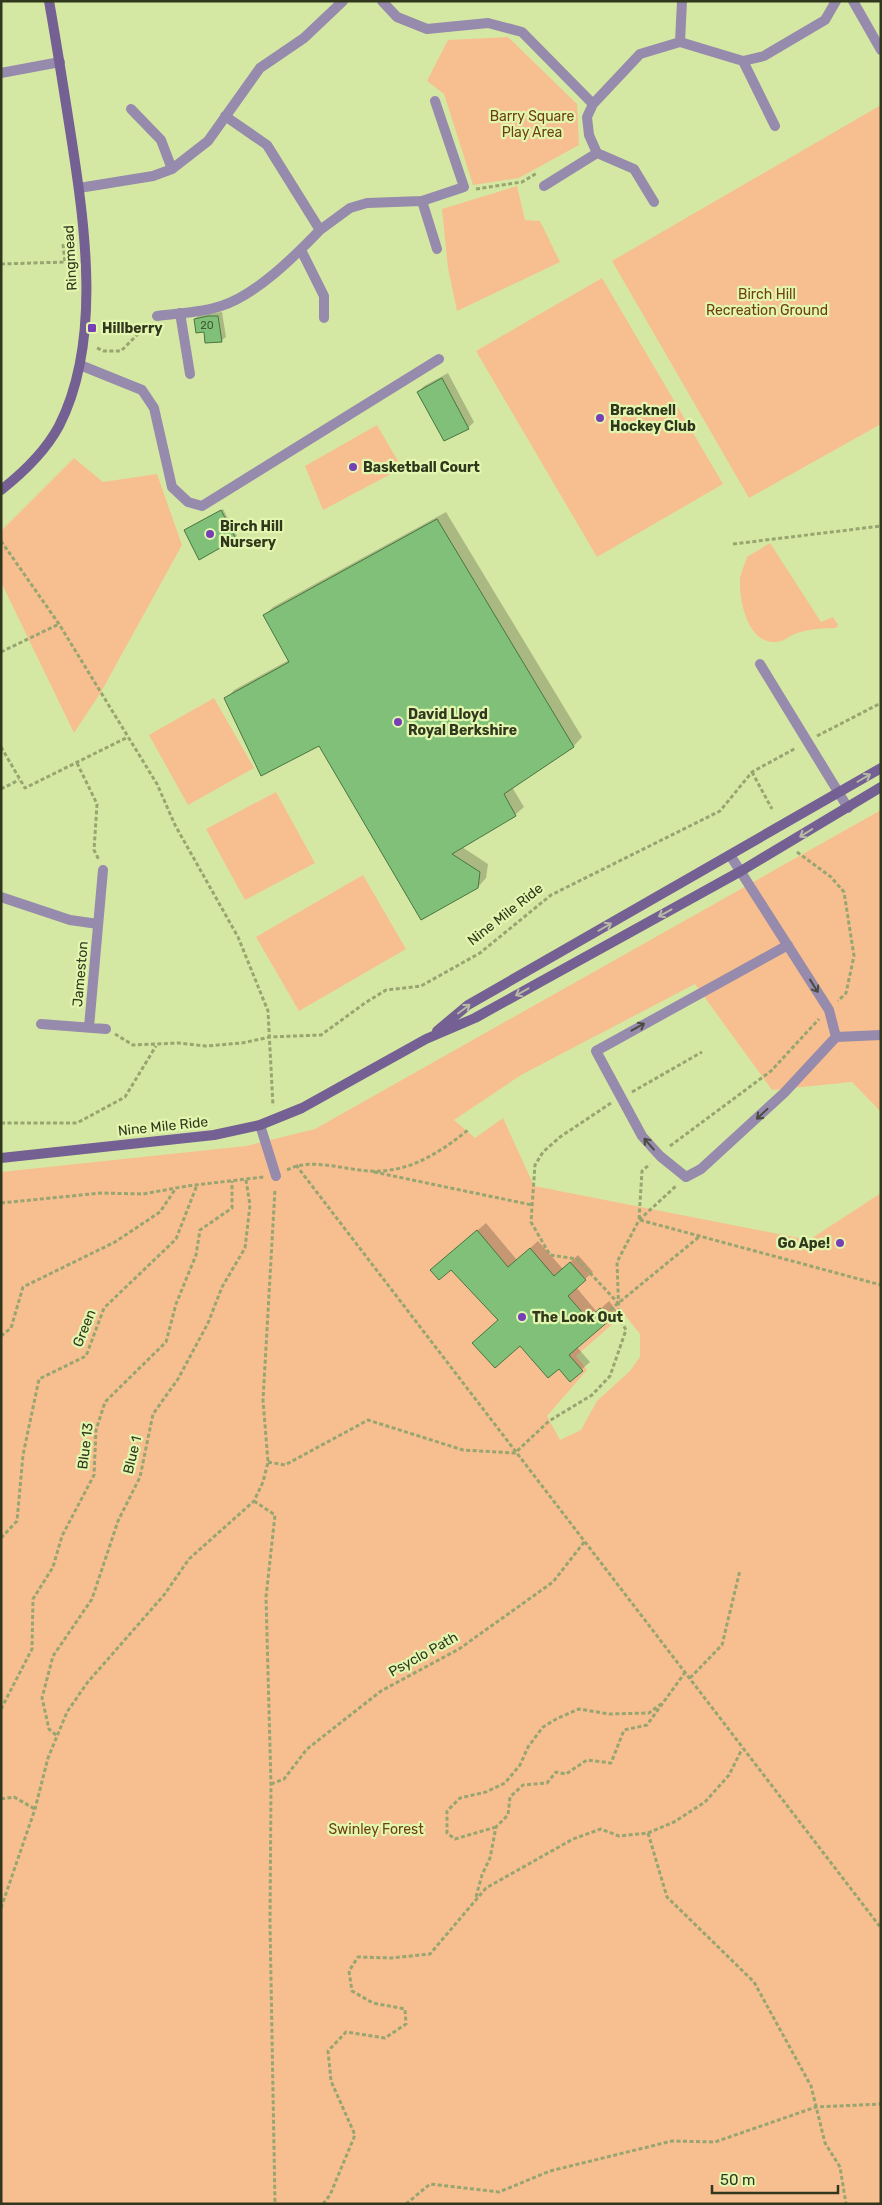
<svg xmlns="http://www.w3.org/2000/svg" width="882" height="2205" font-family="Rubik,sans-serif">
<rect width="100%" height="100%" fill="#d5e8a3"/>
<path fill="#f7bf90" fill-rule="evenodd" d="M508,37L577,104L579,145L519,178L473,185L444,94L427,81L448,40Z
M881,105V424L749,498L612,261Z
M517,186L525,220L540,221L560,262L457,311L448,268L442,209Z
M602,278L723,484L597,557L476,351Z
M377,425L402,468L323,510L305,466Z
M74,458L103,482L157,474L182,545L101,692L74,733L1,582V531Z
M770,543L821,622L833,617L838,625L836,628C823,628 810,629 797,633C788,636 784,643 773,642C747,641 739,600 740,579C741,572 745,564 747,557Z
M214,698L254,768L188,805L149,735Z
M276,792L315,863L245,900L206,829Z
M881,810V1112L852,1082L772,1090L695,984L521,1075L454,1120L475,1138L503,1118L534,1186L809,1240L881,1193V2204H1V1172L246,1146L315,1129ZM624,1314L640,1334V1357L630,1371L597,1401L581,1430L560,1440L547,1416L587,1370L576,1356Z
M363,875L406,949L299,1011L256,937Z"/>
<path fill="#0003" d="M222,312L226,337L222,340L205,331L195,319L199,315Z
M448,373L474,422L468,428L418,392L424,386Z
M223,509L237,536L235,538L187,529Z
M446,512L582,737L574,746L512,787L524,807L515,815L462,847L488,864L486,878L478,887L320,744L226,699L234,690L289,660L265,615L273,607Z
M486,1223L517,1260L538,1241L563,1269L578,1255L593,1272L576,1287L597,1312L609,1301L617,1311L577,1347L590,1362L570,1380L559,1367L499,1320L451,1268L440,1262Z"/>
<path fill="#81c078" stroke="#487542" d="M208,316H218L222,342L205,343L204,332L196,333L194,319Z
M442,378L469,429L444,441L417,392Z
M221,510L236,539L199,560L184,530Z
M437,519L574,747L504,794L516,816L452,854L480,872L478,888L421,920L319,746L261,776L224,698L289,662L263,615Z
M477,1230L508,1267L530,1248L554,1276L570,1262L586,1280L568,1296L588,1319L600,1308L610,1320L569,1355L583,1371L570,1382L559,1369L548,1378L520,1346L495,1368L472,1343L498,1320L451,1270L439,1280L430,1270Z"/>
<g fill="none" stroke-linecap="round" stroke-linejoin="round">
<path stroke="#97a570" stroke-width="3" stroke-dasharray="4 2.5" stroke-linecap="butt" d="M476,189L522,182L537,173
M1,264L65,262L63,244H72
M97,348L104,351H121L149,323
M1,541L59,624L157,784L175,825L238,937L268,1011L273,1106
M733,544L881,526
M1,652L59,624
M817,736L881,703
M1,747L25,788L128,737
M77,763L97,804L94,850L99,860
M752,772L772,809
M1,789L19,780
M797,852L831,877L844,892L854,956L846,993L838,1001
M115,1034L133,1045L178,1043L206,1046L242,1043L270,1037L321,1035L365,1003L386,990L421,986L480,953L551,895L720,811L752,772L796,748
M632,1092L702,1052
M611,1103L560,1137L543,1152L535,1165L531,1222L550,1255L577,1259L619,1304
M1,1123H77L125,1097L156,1046
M670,1146L771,1071L819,1019
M296,1165L881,1928
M287,1170C311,1157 344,1170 370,1171C409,1173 439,1153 468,1130
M374,1172L532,1205
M1,1203L101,1193L143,1194L187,1186L264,1177
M639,1219L642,1171L650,1164
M640,1220L881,1285
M605,1314L700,1236
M1,1336L11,1328L23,1287L115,1242L160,1212L176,1188
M268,1462L285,1465L368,1420L463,1450L515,1453L549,1421L592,1395L610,1376L626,1330L619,1317L617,1262L639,1220L676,1186
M254,1501L275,1515L266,1597L271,1785L270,1923L275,2204
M1,1538L17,1521L23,1455L39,1379L86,1356L104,1308L176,1239L197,1185
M690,1678L722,1645L740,1570
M1,1709L32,1649L33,1599L53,1567L62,1536L94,1475L96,1430L105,1402L166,1342L176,1304L196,1255L200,1230L232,1208V1181
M56,1735L49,1729L42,1698L53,1656L92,1599L118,1521L140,1477L153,1414L178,1379L208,1323L222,1287L245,1248L250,1205L246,1180
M271,1784L284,1779L307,1749L381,1691L459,1649L553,1582L585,1541
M1,1799L14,1797L35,1809
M496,1827L455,1839L447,1833V1811L460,1798L486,1792L505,1783L520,1765L528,1747L543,1727L558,1718L579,1709L609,1714L649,1713L661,1704
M648,1833L667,1897L754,1982L811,2086L825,2143L840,2167L846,2204
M476,1897L482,1875L490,1858L496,1827L508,1815L510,1797L523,1785L547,1783L556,1772L566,1774L587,1760L611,1763L624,1730L647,1725L686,1671
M1,1908L35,1809L48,1758L67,1712L87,1683L164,1595L189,1559L254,1501L263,1482L268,1462L263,1400L275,1189
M323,2204L330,2195L355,2135L331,2081L328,2051L346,2032L385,2038L406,2024L405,2009L373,2003L352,1991L349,1971L358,1957L391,1958L430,1954L486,1888L573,1839L601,1829L619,1836L648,1833L674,1822L705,1802L729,1775L742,1749
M406,2204L430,2184L499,2192L550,2171L672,2141L715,2142L816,2107L881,2104"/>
<path stroke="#968aad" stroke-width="10" d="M853,1L881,50
M422,201L437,249
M180,313L190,374
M80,365L142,390L154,408L172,487L188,502L202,506L439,359
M760,664L848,808
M730,855L829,1010L836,1037L784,1093L701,1169L686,1177L660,1156L642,1136L596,1051L788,945
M836,1037L881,1035
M260,1125L276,1176"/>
<path stroke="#968aad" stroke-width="10" d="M382,1L397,17L427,29L488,23L522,32L593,104
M680,42L682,1
M743,61L775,126
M1,73L60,62
M131,109L161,140L172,169
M544,186L597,153
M79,188L153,176L172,169L208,141L260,68L304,38L343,1
M654,202L634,169L597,153L589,135L587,117L593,104L640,54L680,42L743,61L764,56L825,20L836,1
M320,230L350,208L367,203L422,201L464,187L435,101
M301,250L324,296V318
M157,316C177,313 201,313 221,306C256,295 295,256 320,230L267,145L225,116
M1,897L70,920L98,924
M41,1024L106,1029
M89,1027L103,870"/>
<path stroke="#746093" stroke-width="10" d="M1,490C24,472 45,452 59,426C102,342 85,226 71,136C64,91 57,46 49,1
M437,1031L468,1005L881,768
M1,1158L214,1135L260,1125L302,1108L426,1039L475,1018L741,871L881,787"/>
</g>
<defs><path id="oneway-shaft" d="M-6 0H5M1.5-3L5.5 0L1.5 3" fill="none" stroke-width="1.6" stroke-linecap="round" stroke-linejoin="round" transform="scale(1.25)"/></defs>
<g stroke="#b6baa4">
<use href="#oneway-shaft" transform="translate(864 778) rotate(-30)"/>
<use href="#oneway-shaft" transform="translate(806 833) rotate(148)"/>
<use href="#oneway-shaft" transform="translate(665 913) rotate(151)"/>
<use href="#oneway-shaft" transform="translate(605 927) rotate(-30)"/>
<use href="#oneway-shaft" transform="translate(522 992) rotate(151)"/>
<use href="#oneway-shaft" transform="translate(464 1009) rotate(-37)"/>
</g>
<g stroke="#4a4c40">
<use href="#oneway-shaft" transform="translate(814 986) rotate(58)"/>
<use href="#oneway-shaft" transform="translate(638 1027) rotate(-29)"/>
<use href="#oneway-shaft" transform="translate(762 1114) rotate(137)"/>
<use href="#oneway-shaft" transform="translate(649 1144) rotate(-131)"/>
</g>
<g fill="#763fb5" stroke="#e2f6b0" stroke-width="2">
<rect x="87" y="323" width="10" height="10" rx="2.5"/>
<circle cx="600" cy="418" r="5"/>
<circle cx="353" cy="467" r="5"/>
<circle cx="210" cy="534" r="5"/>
<circle cx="398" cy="722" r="5"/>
<circle cx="840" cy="1243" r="5"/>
<circle cx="522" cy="1317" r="5"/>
</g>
<g text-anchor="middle" stroke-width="4.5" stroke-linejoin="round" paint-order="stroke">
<g font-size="11" fill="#445933">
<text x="207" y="329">20</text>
</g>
<g font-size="14" fill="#6f3f0c" stroke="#e2f6b0">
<text x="532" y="121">Barry Square<tspan x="532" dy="16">Play Area</tspan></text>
<text x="767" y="299">Birch Hill<tspan x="767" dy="16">Recreation Ground</tspan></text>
<text x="376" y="1834">Swinley Forest</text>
</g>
<g font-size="14" fill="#30371c" stroke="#e2f6b0">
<text transform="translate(70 258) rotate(-93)" y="5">Ringmead</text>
<text transform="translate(505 914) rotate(-38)" y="5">Nine Mile Ride</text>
<text transform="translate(80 974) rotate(-85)" y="5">Jameston</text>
<text transform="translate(163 1126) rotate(-6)" y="5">Nine Mile Ride</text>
<text transform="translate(84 1328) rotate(-68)" y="5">Green</text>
<text transform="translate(85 1446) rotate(-83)" y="5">Blue 13</text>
<text transform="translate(132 1455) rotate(-76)" y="5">Blue 1</text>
<text transform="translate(423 1654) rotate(-29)" y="5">Psyclo Path</text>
</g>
<g font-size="14" font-weight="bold" fill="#30371c" stroke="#e2f6b0" text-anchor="start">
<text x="102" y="333">Hillberry</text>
<text x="610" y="415">Bracknell<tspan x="610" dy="16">Hockey Club</tspan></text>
<text x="363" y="472">Basketball Court</text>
<text x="220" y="531">Birch Hill<tspan x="220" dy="16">Nursery</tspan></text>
<text x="408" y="719">David Lloyd<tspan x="408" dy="16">Royal Berkshire</tspan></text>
<text x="830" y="1248" text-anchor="end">Go Ape!</text>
<text x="532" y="1322">The Look Out</text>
</g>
</g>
<rect width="882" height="2205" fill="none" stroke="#30371c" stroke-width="5"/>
<path d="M712 2185v8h126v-8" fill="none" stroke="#30371c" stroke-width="2.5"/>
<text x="720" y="2185" font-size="15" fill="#30371c" stroke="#e2f6b0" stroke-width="4" paint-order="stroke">50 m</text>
</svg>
